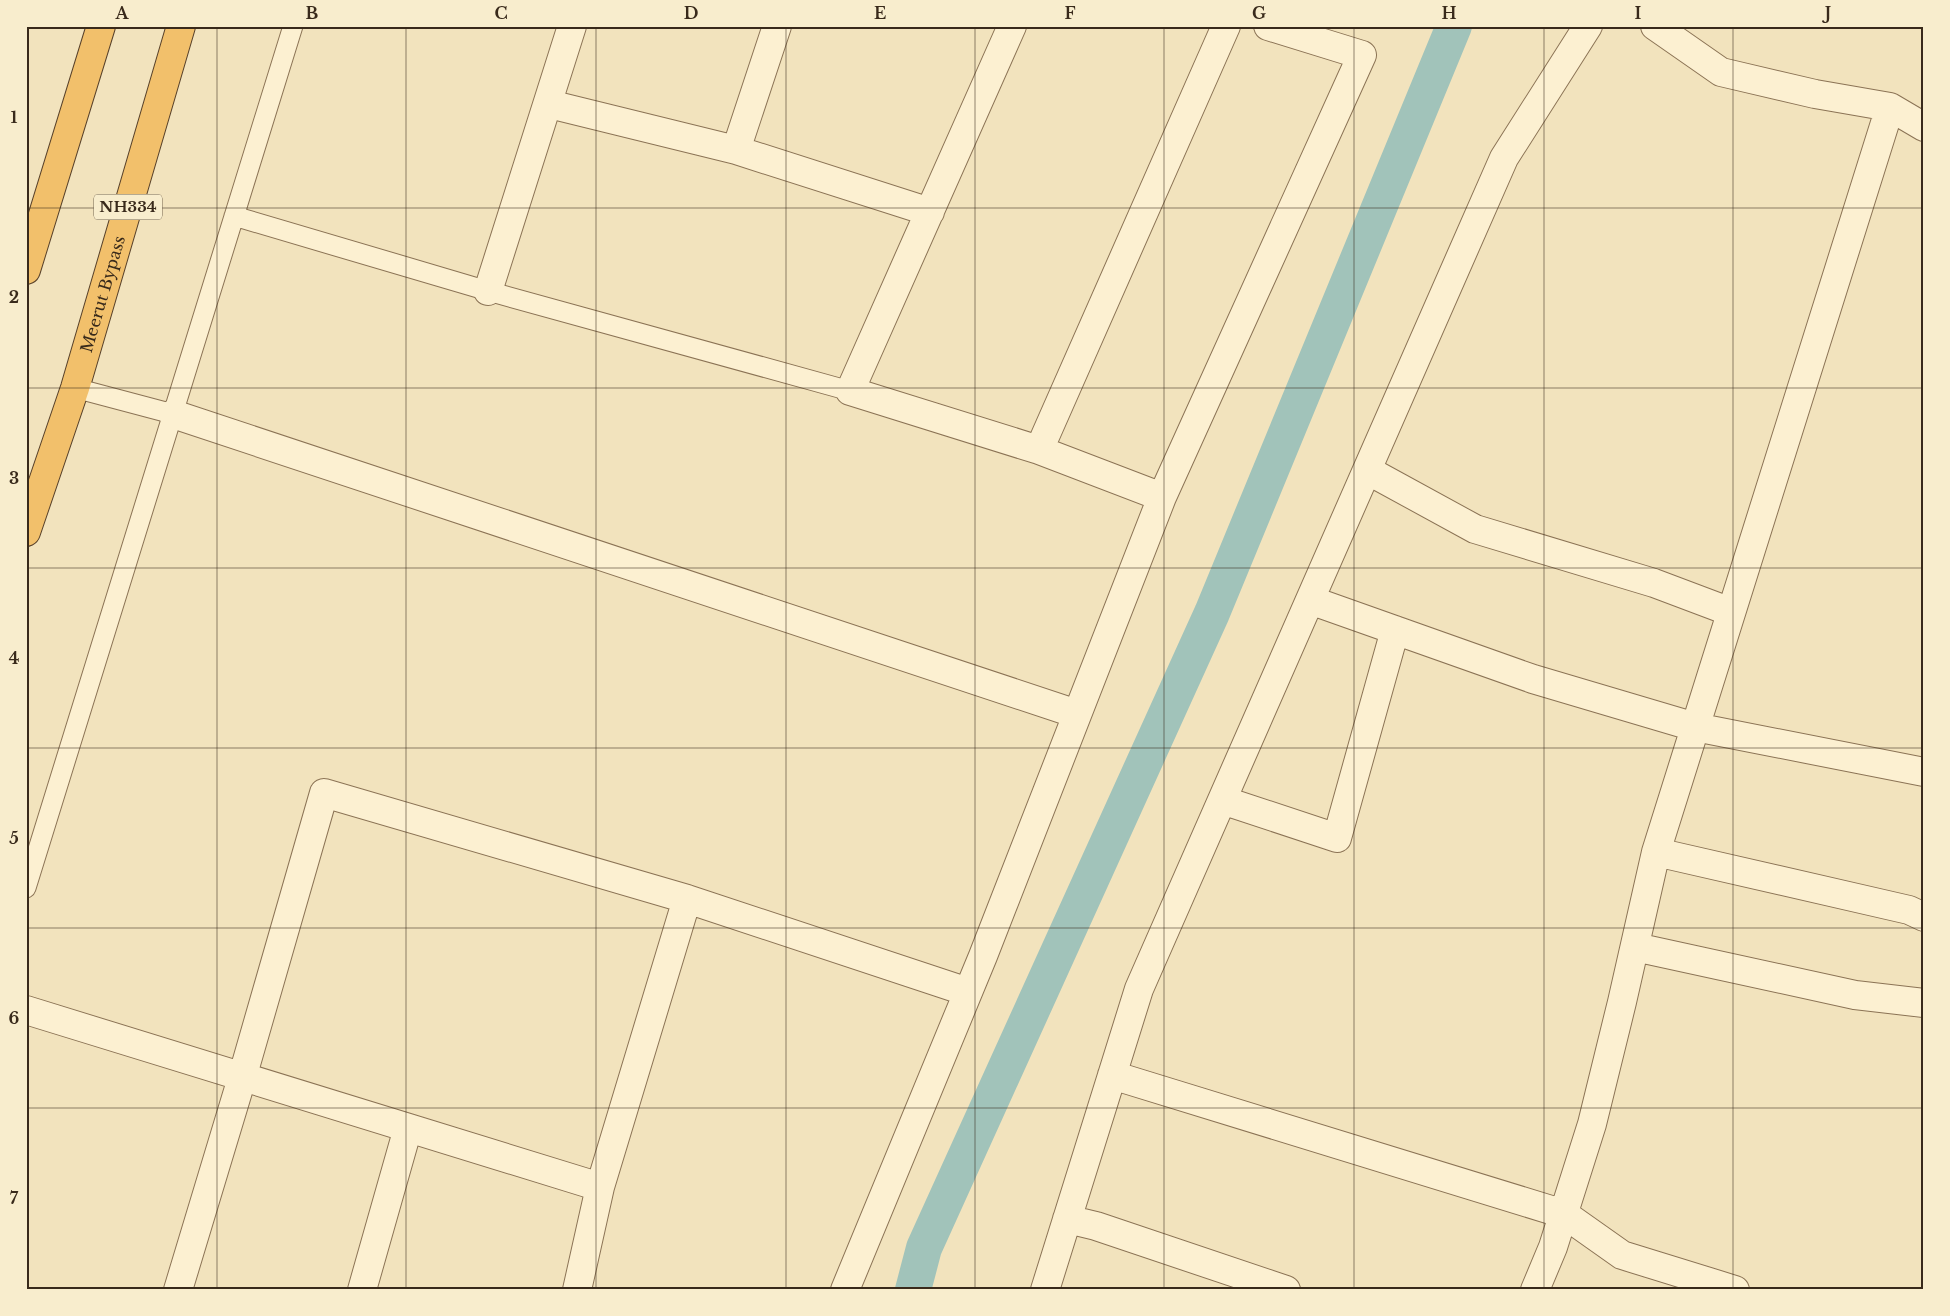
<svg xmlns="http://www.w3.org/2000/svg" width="1950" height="1316" font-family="'Libre Baskerville',serif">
<rect width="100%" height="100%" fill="#f2e3bd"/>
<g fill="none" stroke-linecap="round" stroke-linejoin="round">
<path stroke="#a1c3ba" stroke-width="36" d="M913,1290L924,1248L1212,613L1454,26"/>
<defs>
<path id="service" d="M234,216L488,291L850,391
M75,388L173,414
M26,888L293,26"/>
<path id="minor" d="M1012,26L850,391L1039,450L1162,497
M1655,26L1721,72L1815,94L1890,107L1924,127
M549,104L736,150L930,212
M736,150L777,26
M488,291L572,26
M173,414L1077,714
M1039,450L1226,26
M1367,470L1475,529L1654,583L1731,612
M1310,600L1533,679L1695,727L1924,772
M1222,800L1337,838L1395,630
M1656,852L1909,910L1924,917
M1635,947L1855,995L1924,1003
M26,1010L600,1187L687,899
M1112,1075L1564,1214L1622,1255L1735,1290
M1067,1219L1096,1226L1286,1290
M178,1290L242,1078L324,793L687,899L968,992
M362,1290L408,1128
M577,1290L600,1187
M845,1290L983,956L1162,497L1362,55L1268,26
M1045,1290L1139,989L1504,158L1588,26
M1535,1290L1553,1247L1592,1124L1622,1002L1656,852L1890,107"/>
<g id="trunk">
<path d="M26,270L101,26"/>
<path id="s1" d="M26,532L75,388L181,26"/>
</g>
</defs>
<use href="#service" stroke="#8b7355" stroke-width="21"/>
<use href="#minor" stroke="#8b7355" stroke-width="30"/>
<use href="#trunk" stroke="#58412a" stroke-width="30"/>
<use href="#service" stroke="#fcf0d1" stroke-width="19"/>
<use href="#minor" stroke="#fcf0d1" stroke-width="28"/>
<use href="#trunk" stroke="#f2c06b" stroke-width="28"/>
</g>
<path fill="none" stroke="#392a1b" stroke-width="1" stroke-opacity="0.55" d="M217,26V1290M406,26V1290M596,26V1290M786,26V1290M975,26V1290M1164,26V1290M1354,26V1290M1544,26V1290M1733,26V1290M26,208H1924M26,388H1924M26,568H1924M26,748H1924M26,928H1924M26,1108H1924"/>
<g text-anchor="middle" stroke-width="4.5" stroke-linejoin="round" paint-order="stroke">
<rect fill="#f8edcd" stroke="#726450" stroke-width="1" x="94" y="194.5" width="68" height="25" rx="4"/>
<g font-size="15" font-weight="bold" fill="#392a1b">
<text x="128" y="212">NH334</text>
</g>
<g font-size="16" fill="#392a1b" stroke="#f8edcd">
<text dy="6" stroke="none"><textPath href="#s1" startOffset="250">Meerut Bypass</textPath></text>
</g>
</g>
<rect width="1950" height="1316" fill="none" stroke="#f8edcd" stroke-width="55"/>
<rect x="28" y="28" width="1894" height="1260" fill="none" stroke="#392a1b" stroke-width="2"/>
<g font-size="16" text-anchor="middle" font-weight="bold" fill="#392a1b">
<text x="122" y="19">A</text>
<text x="312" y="19">B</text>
<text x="501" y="19">C</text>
<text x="691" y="19">D</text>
<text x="880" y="19">E</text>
<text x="1070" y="19">F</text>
<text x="1259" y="19">G</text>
<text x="1449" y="19">H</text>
<text x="1638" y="19">I</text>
<text x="1828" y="19">J</text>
<text x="14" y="123">1</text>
<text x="14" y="303">2</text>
<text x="14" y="484">3</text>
<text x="14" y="664">4</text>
<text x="14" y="844">5</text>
<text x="14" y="1024">6</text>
<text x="14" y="1204">7</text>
</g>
</svg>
